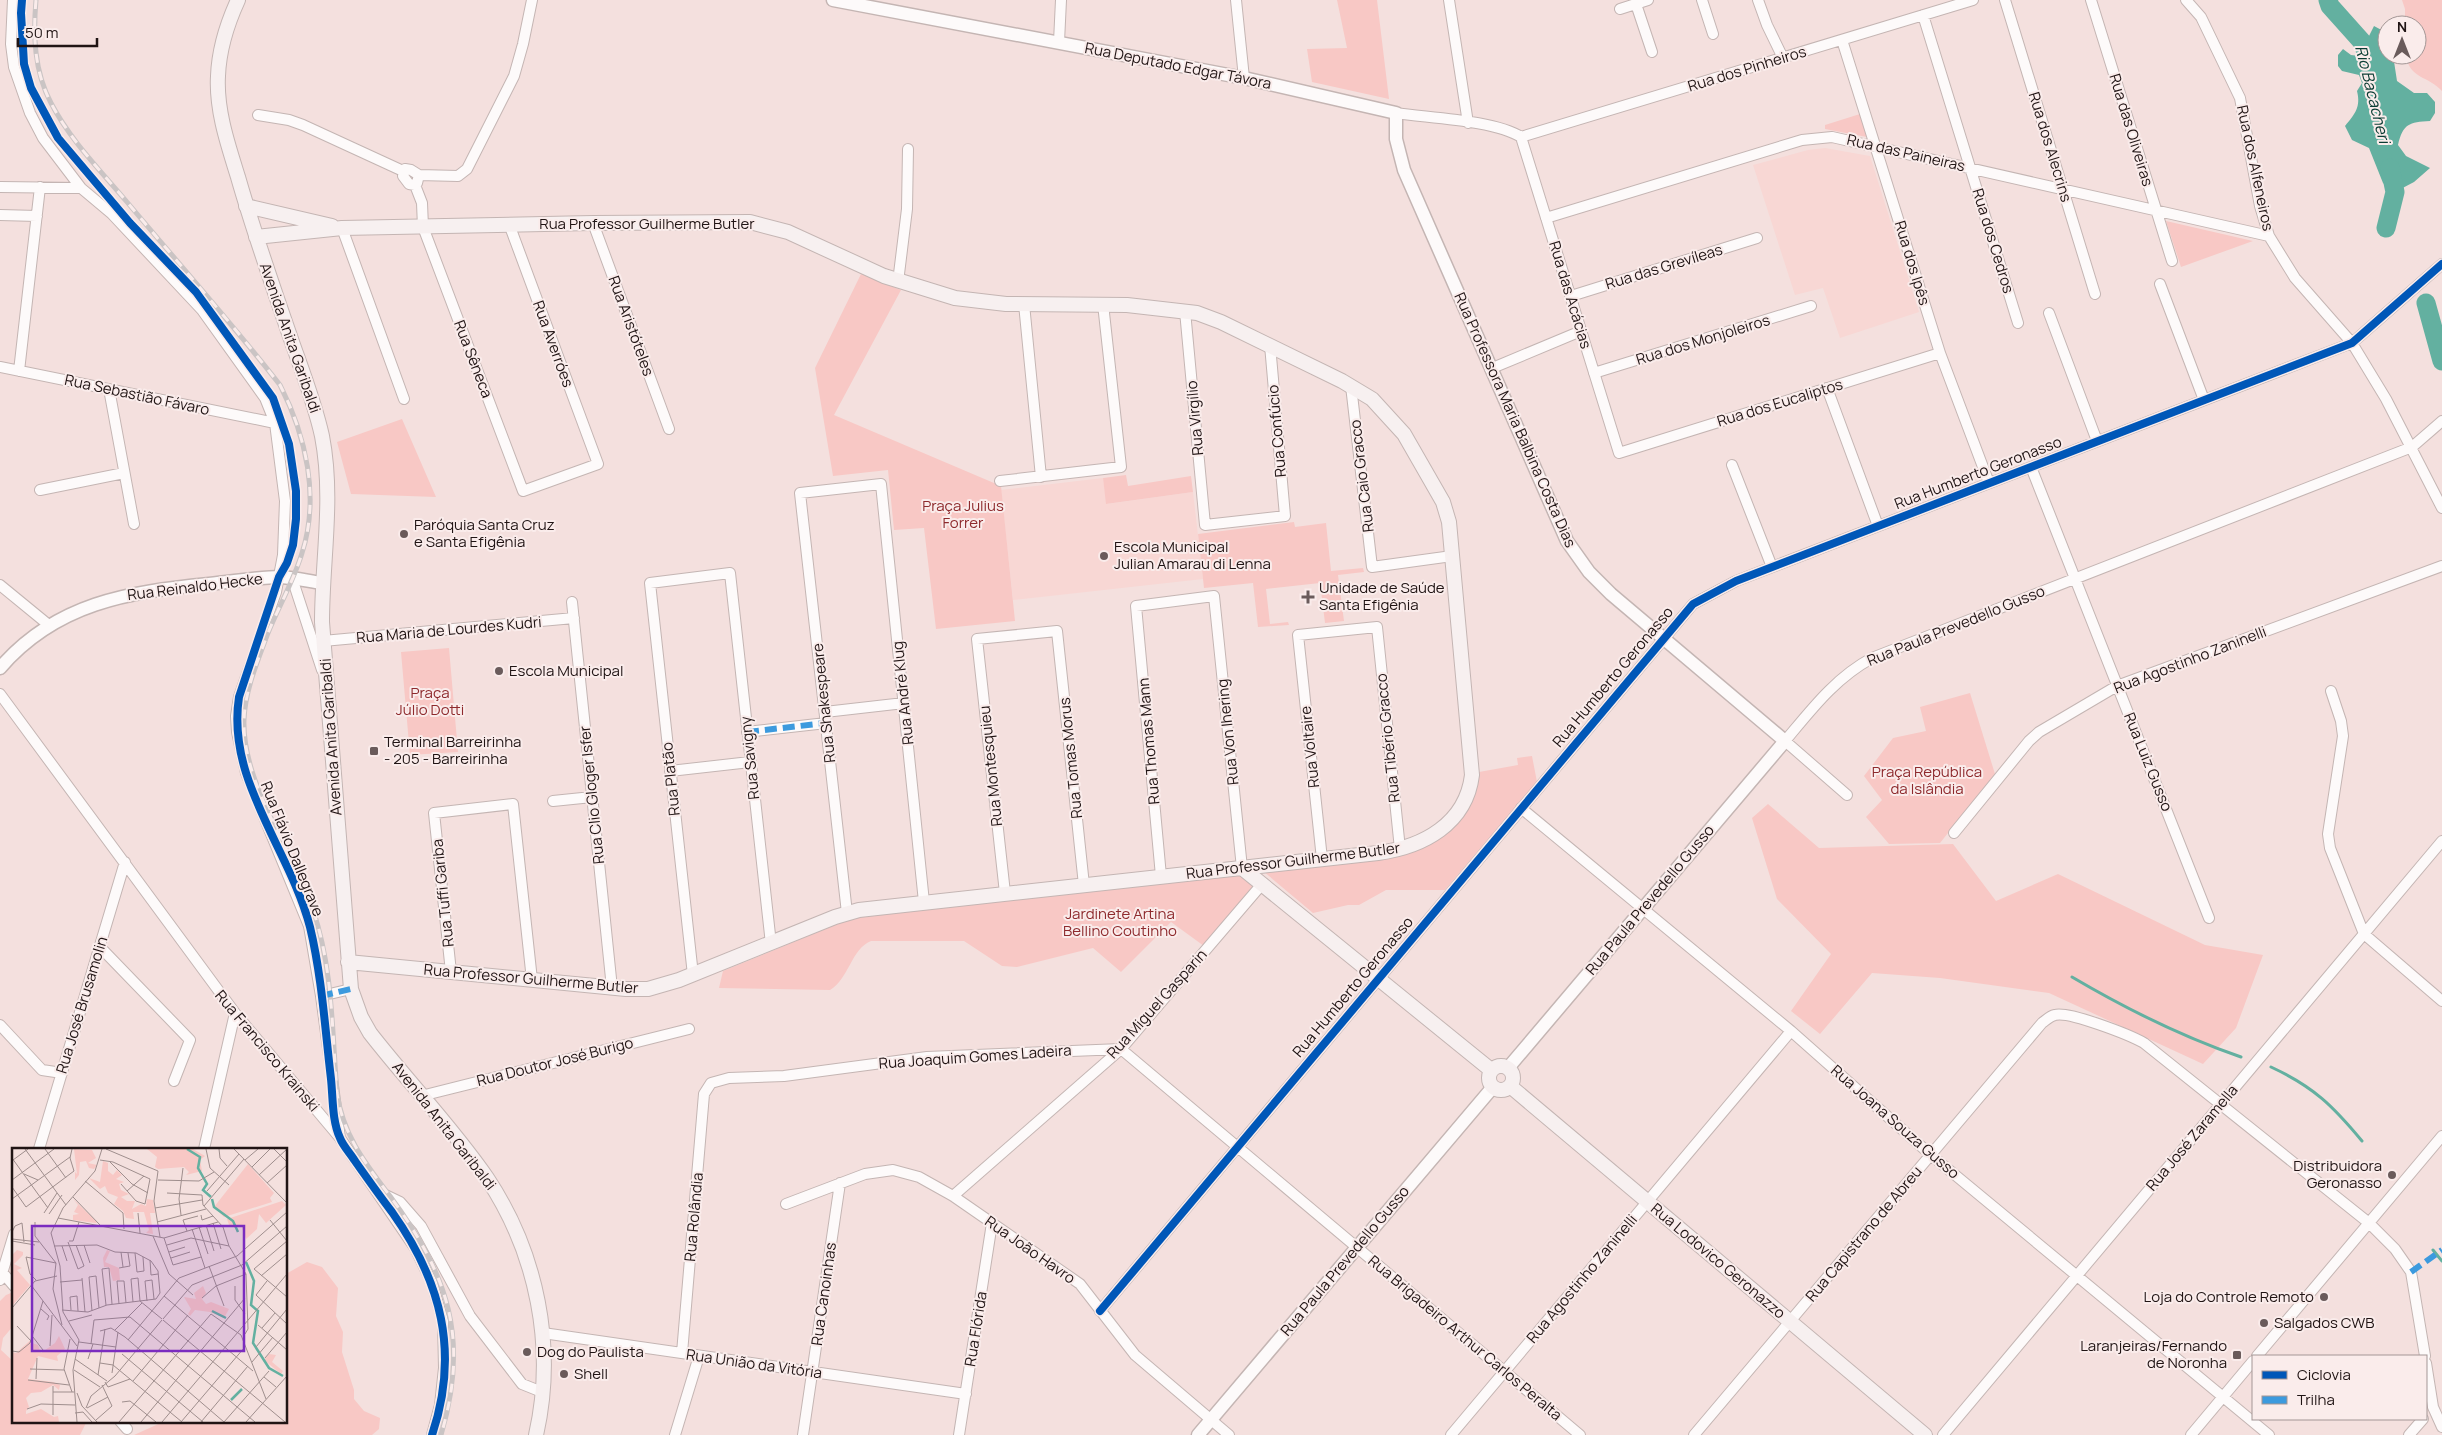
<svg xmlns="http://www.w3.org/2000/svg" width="2442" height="1435" font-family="Manrope,sans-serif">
<rect width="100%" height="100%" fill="#f4e0de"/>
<path fill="#f8d7d4" d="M1825,148L1870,156L1919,312L1840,338L1823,288L1795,295L1753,165L1808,150Z
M1103,478L1107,504L1193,492L1203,579L1013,600L1001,490Z"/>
<path fill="#f8c8c5" d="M1337,0H1377L1389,99L1312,82L1307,49L1347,48Z
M2402,0H2442V91C2429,76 2409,79 2406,55H2417V25H2405V9Z
M1860,114L1867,137L1825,129V125Z
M2166,221L2253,241L2181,267Z
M861,274L901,290L834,415L1001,486L1015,621L936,629L924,528L894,530L888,470L833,476L815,368Z
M402,419L436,497L351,494L337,442Z
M1126,475L1128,486L1191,476L1193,492L1106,504L1103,478Z
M1294,522L1295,527L1326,523L1331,571L1363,568L1364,572L1338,575L1344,621L1325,623L1320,583L1266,589L1270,624L1288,622L1289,625L1258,627L1253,583L1204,588L1198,534Z
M449,648L458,752L410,755L401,652Z
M1970,693L1995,774L1940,843L1889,844L1866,817L1882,800L1864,776L1893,738L1926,731L1920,707Z
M1532,756L1537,782L1445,890H1386L1359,905H1348L1313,913L1263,871C1289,868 1316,866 1343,863C1392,857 1435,857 1464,811C1472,799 1477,788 1479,772L1518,765L1517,758Z
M1768,804L1819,848L1953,844L1996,901L2058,874L2205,945L2263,955L2236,1028L2203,1064L2049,993L1940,978L1872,973L1820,1034L1791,1011L1831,954L1777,899L1752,818Z
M1239,873L1255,885L1204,946L1171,922L1121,972L1093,948L1017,967L1002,966L964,941H871C851,949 849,979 830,990L719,988L723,971L840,923L866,915Z
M307,1262L322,1267L338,1288L336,1316L343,1332L342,1352L354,1390V1399L364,1411L380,1418L379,1429L372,1435H134L165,1421H286V1274Z
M11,1293L14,1296V1325L3,1338L1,1350L14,1362V1421H87L80,1435H0V1301L6,1295Z"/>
<path fill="#63b0a0" d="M2374,26L2387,33V55H2393L2397,81L2414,93H2427L2435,102V113L2430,121C2409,122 2403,124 2398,145L2406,156L2430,168L2414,182L2395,192L2383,183L2369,148L2352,140L2345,126C2355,114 2361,107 2357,91L2362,83L2359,75L2342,71L2338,66V55L2343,49L2351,55L2359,56Z"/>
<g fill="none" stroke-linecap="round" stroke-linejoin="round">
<path stroke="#63b0a0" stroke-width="3" d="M2072,977C2128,1010 2180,1036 2241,1057
M2271,1067C2314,1087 2333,1106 2362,1141
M2433,1250L2442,1261"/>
<path stroke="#63b0a0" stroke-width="19" d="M2328,0L2330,6L2364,44L2369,70
M2386,228L2395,192L2390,168
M2426,303L2442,361"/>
<defs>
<path id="minor" d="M13,0L11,44L14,67L30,113L43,138L81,188L112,214L202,310L265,398L275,423L285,501L283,555L276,592L239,697L236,716L237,732L246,773L309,926L321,996L340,1138
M1236,0L1244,78
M1449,0L1468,123
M1702,0L1713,34
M1758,0L1767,25L1783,58
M2005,0L2095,294
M2091,0L2172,261
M2186,0L2201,17L2240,98L2260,206L2269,236L2295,278L2352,343L2386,399L2442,508
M1636,4L1652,52
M1620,9L1648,0
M1923,15L2018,323
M1842,40L1940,353L1989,483
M1059,42L1061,0
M1396,113C1429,118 1494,120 1521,137
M258,115L289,120L303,125L403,171
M1521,137L1619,453L1940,353
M1521,137L1973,0
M405,169L411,170L419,175L417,183L415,185L409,184L403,176Z
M419,175L458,176L467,169L514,76L523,44L532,0
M415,185L422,203L423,227L523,491L598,464L509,224
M0,187L81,188
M0,215L37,216
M1546,218L1802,140L1832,137L2269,236
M593,223L669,429
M342,228L404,399
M898,282L907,209L908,149
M2160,284L2204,400
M1571,296L1757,238
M1024,304L1041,477
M1185,311L1205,525L1285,516L1270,345
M2049,313L2097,441
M0,367L275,423
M1490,369L1581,331
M19,371L40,187
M1594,373L1811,306
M1351,386L1372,567L1452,556
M1827,388L1878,526
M109,389L134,524
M1732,465L1772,567
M2031,467L2209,918
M1000,481L1121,467L1103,304
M40,490L124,473
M292,578L322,670
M0,585L50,626
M572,602L612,988
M323,641L574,618
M2331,691L2341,721L2343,736L2328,834L2330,848L2364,934L2442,1001
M0,694L235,1013L340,1138L415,1248L432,1283L443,1321L444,1368L440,1405L432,1435
M825,712L904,703
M747,732L826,723
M670,771L750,762
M1847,795L1785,741C1811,710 1835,678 1872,658L2412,447L2442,421
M553,801L592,797
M1521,808L1791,1031L1931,1155L2269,1435
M1954,833L2029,741L2039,732L2117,686L2442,566
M1322,859L1298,635L1377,627L1400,849
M1161,876L1136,606L1214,596L1242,868
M1005,893L977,639L1057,631L1084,885
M847,913L800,493L881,484L924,902
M100,947L190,1040L174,1081
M451,972L434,813L513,804L532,980
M693,975L650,583L730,573L771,944
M321,996L351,989
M0,1025L42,1070L62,1073
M421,1096L689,1029
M39,1149L125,862
M204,1149L235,1013
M377,1191L400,1202L421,1226L470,1316L522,1384L542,1392
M953,1196L1121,1049L1263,883
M786,1204L865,1174L893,1170L919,1177L953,1196L1080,1284L1135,1355L1229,1435
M2,1272L14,1286
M0,1280L14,1234
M1100,1311L1693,604L1736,581L2352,343L2442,264
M543,1333L966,1394
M682,1353L704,1094L711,1083L729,1078L784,1076L927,1057L1121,1049L1580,1435
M2257,1356L2442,1136
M2426,1363L2433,1407L2442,1427
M120,1421L127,1429
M675,1435L699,1356
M803,1435L840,1183
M959,1435L992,1223
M1451,1435L1791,1031
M1694,1435L2042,1023C2046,1020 2050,1016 2055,1015C2069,1011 2130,1035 2144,1043L2369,1223L2395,1249L2411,1272L2425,1356
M1943,1435L2442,841
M2191,1435L2253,1361
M2409,1435L2423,1419"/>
<path id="tertiary" d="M833,0L1244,78L1396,113V139L1404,170L1567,541L1589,572L1611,594L1785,741L1508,1068
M0,668C56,603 128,592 209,584C232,582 257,577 281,577C295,578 308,581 322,583
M1198,1435L1493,1087"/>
<path id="secondary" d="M238,0C227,24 219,49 218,76C216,110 228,145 238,177C254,233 273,287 292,342C303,373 315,404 322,436C334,498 322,560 322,622L351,989L361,1017L370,1033C408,1082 452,1127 487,1178C537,1253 556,1347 536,1435
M246,206L332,226
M256,237L342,228L593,223L750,222L788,232L884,276L955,298L1006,304L1127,305L1197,313L1221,322L1342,381L1372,399L1404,434L1443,502L1449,522L1472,775C1466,824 1423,847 1378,853L859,910L835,917L679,980L648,989H626L348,962
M1242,868L1491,1070
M1489 1078a12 12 0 1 1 24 0a12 12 0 1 1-24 0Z
M1510,1086L1925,1435"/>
</defs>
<use href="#minor" stroke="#c4b5b3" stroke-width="12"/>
<use href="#tertiary" stroke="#c4b5b3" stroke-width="15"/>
<use href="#secondary" stroke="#c4b5b3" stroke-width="16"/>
<use href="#minor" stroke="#fdfafa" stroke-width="10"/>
<use href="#tertiary" stroke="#fdfafa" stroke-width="12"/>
<use href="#secondary" stroke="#f7f0f0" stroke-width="14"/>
<defs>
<path id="rail" d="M36,0C33,35 34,71 51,103C70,140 101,171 127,202C178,263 231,322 280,385C306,436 320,497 302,553C294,580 279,606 268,633C258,660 245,690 244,720C242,784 293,850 313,910C333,968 332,1032 337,1093C343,1135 365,1163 390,1196C448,1275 470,1338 441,1435"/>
</defs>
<use href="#rail" stroke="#cac4c4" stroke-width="5"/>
<use href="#rail" stroke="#faeceb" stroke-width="3" stroke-dasharray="9" stroke-linecap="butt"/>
<path stroke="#3c9ade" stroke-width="6" stroke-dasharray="12 6" stroke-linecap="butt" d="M747,732L826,723
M321,996L351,989
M2411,1272L2442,1250"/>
<defs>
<path id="cycleway" d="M22,0L21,13L24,64L31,88L58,138L130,223L196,292L273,398L289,444L296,491V519L293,545L287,563L279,577L239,697C226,781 290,849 310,927C322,977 325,1029 331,1079C333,1098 332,1121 340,1138C343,1146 350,1153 355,1161C367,1178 379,1195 392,1212C441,1281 460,1352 432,1435
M1100,1311L1693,604L1736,581L2352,343L2442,264"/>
</defs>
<use href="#cycleway" stroke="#faeceb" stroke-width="11"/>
<use href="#cycleway" stroke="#0057b8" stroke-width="8"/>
</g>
<g fill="#6a5b5b" stroke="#faeceb" stroke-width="2">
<circle cx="404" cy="534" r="5"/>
<circle cx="1104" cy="556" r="5"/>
<path d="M1305.5 589.5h5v5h5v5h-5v5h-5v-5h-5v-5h5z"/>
<circle cx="499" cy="671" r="5"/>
<rect x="369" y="746" width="10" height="10" rx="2.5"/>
<circle cx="2392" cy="1175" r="5"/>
<circle cx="2324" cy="1297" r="5"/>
<circle cx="2264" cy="1323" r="5"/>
<circle cx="527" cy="1352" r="5"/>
<rect x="2232" y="1350" width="10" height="10" rx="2.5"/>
<circle cx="564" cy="1374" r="5"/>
</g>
<g text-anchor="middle" stroke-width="4" stroke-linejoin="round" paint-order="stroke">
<g font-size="15" fill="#201414" stroke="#faeceb">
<text transform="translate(1178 66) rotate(11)" y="5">Rua Deputado Edgar Távora</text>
<text transform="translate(1747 69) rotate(-17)" y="5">Rua dos Pinheiros</text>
<text transform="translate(2131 130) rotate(73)" y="5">Rua das Oliveiras</text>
<text transform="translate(2050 147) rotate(73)" y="5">Rua dos Alecrins</text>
<text transform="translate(1906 153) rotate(13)" y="5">Rua das Paineiras</text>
<text transform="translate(2255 168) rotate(78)" y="5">Rua dos Alfeneiros</text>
<text x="647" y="229">Rua Professor Guilherme Butler</text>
<text transform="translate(1993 241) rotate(73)" y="5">Rua dos Cedros</text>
<text transform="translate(1912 263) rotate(73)" y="5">Rua dos Ipês</text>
<text transform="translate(1664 267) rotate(-17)" y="5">Rua das Grevíleas</text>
<text transform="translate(1570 295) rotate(73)" y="5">Rua das Acácias</text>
<text transform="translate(631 326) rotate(70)" y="5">Rua Aristóteles</text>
<text transform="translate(290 338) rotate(71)" y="5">Avenida Anita Garibaldi</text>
<text transform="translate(1703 340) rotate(-17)" y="5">Rua dos Monjoleiros</text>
<text transform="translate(553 344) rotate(70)" y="5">Rua Averróes</text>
<text transform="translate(473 359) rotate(69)" y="5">Rua Sêneca</text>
<text transform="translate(137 395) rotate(12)" y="5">Rua Sebastião Fávaro</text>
<text transform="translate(1780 403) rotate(-17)" y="5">Rua dos Eucaliptos</text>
<text transform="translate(1195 418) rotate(-95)" y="5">Rua Virgílio</text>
<text transform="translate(1515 420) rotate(66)" y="5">Rua Professora Maria Balbina Costa Dias</text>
<text transform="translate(1277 431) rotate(-95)" y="5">Rua Confúcio</text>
<text transform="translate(1978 473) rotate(-21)" y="5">Rua Humberto Geronasso</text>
<text transform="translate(1362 476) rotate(-97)" y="5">Rua Caio Gracco</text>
<text transform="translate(195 587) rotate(-7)" y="5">Rua Reinaldo Hecke</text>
<text transform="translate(1956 626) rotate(-22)" y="5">Rua Paula Prevedello Gusso</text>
<text transform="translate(449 630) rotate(-5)" y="5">Rua Maria de Lourdes Kudri</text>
<text transform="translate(2190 660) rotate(-21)" y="5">Rua Agostinho Zaninelli</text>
<text transform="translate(1613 677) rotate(-50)" y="5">Rua Humberto Geronasso</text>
<text transform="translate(903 693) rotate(-96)" y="5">Rua André Klug</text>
<text transform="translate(824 703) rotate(-96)" y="5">Rua Shakespeare</text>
<text transform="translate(1228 732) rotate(-96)" y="5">Rua Von Ihering</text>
<text transform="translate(331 737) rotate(-94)" y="5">Avenida Anita Garibaldi</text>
<text transform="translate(1388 738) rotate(-96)" y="5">Rua Tibério Gracco</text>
<text transform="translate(1149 741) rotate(-95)" y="5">Rua Thomas Mann</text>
<text transform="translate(1310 747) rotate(-96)" y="5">Rua Voltaire</text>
<text transform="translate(750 758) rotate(-96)" y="5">Rua Savigny</text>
<text transform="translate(1071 758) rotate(-96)" y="5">Rua Tomas Morus</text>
<text transform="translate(2148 762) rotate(68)" y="5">Rua Luiz Gusso</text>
<text transform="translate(991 766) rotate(-96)" y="5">Rua Montesquieu</text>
<text transform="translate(671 779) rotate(-96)" y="5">Rua Platão</text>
<text transform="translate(592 795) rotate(-96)" y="5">Rua Clio Gloger Isfer</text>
<text transform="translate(292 849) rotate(68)" y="5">Rua Flávio Dallegrave</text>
<text transform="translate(1293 861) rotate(-7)" y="5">Rua Professor Guilherme Butler</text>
<text transform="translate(443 893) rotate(-96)" y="5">Rua Tuffi Gariba</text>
<text transform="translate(1650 900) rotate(-50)" y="5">Rua Paula Prevedello Gusso</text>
<text transform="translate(531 979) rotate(5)" y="5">Rua Professor Guilherme Butler</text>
<text transform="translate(1353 987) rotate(-50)" y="5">Rua Humberto Geronasso</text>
<text transform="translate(1157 1004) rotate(-48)" y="5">Rua Miguel Gasparin</text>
<text transform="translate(82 1005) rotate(-73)" y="5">Rua José Brusamolin</text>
<text transform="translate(267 1051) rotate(50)" y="5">Rua Francisco Krainski</text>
<text transform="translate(975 1057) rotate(-4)" y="5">Rua Joaquim Gomes Ladeira</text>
<text transform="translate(555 1062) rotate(-14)" y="5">Rua Doutor José Burigo</text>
<text transform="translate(1895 1122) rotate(41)" y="5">Rua Joana Souza Gusso</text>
<text transform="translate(444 1126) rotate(52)" y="5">Avenida Anita Garibaldi</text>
<text transform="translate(2192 1138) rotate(-50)" y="5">Rua José Zaramella</text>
<text transform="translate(694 1217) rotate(-85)" y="5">Rua Rolândia</text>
<text transform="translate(1864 1234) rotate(-50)" y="5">Rua Capistrano de Abreu</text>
<text transform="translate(1030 1250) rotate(35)" y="5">Rua João Havro</text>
<text transform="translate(1345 1261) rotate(-50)" y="5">Rua Paula Prevedello Gusso</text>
<text transform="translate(1718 1261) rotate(40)" y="5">Rua Lodovico Geronazzo</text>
<text transform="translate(1582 1279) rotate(-50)" y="5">Rua Agostinho Zaninelli</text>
<text transform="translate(824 1294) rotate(-82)" y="5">Rua Canoinhas</text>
<text transform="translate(976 1329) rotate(-81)" y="5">Rua Flórida</text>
<text transform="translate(1465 1338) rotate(40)" y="5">Rua Brigadeiro Arthur Carlos Peralta</text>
<text transform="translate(754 1364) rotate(8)" y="5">Rua União da Vitória</text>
</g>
<g font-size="15" fill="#8e2a2d" stroke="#faeceb">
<text x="963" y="511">Praça Julius<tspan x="963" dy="17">Forrer</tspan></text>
<text x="430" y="698">Praça<tspan x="430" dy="17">Júlio Dotti</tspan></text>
<text x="1927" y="777">Praça República<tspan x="1927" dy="17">da Islândia</tspan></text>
<text x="1120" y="919">Jardinete Artina<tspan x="1120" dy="17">Bellino Coutinho</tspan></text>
</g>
<g font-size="15" fill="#201414" stroke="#faeceb" text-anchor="start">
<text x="414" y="530">Paróquia Santa Cruz<tspan x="414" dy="17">e Santa Efigênia</tspan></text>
<text x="1114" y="552">Escola Municipal<tspan x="1114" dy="17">Julian Amarau di Lenna</tspan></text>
<text x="1319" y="593">Unidade de Saúde<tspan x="1319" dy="17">Santa Efigênia</tspan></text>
<text x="509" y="676">Escola Municipal</text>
<text x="384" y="747">Terminal Barreirinha<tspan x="384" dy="17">- 205 - Barreirinha</tspan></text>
<text x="2382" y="1171" text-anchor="end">Distribuidora<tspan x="2382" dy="17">Geronasso</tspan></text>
<text x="2314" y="1302" text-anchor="end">Loja do Controle Remoto</text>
<text x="2274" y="1328">Salgados CWB</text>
<text x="2227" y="1351" text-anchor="end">Laranjeiras/Fernando<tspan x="2227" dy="17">de Noronha</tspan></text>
<text x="537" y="1357">Dog do Paulista</text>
<text x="574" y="1379">Shell</text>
</g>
<g font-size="16" font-style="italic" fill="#0a3c33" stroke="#faeceb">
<text transform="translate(2373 94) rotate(76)" y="6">Rio Bacacheri</text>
</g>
</g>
<g transform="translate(12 1148)">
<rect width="275" height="275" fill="#f4e0de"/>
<path d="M62,1L80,2L84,10L76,15L85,17L82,21L77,20L74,13L68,14L67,27L63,32V24L65,26ZM135,1H181L193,8L188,12L190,23L174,27L177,24L172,19L146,21L143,19L145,9ZM91,13L96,15V23L101,27L105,22L110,27L104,31L112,34L107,36L109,42L117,46L109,49L115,53H123L120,61L129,56L134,58L135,51L141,52L143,65H138L141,86L134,85L137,82L132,64H121L122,71L114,70L111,63L102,56L106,49L96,45L93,38L88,41L77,30L88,34ZM236,16L262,45L258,50L260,54L212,69L202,59ZM61,51L85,74L84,75L61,72V67L67,66L62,64L66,57ZM270,53L274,57L254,75L247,66L245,81L234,91L229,77H217L215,71ZM5,102L11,104V107L2,116L10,120L5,122L18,137L0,158V107ZM95,102L98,103L93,114L107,120L108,132L101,133L97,119H92L91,110ZM191,138L194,145L190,151L194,156L199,154L217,161L212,170L198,164L183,162L178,168L176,166L179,161L172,149L184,151L182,145ZM47,188L53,201L45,208L46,213L26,208L16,231L41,234L48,237L47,242L41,237L29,244L19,245L14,250L17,259L14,263V266L29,261L42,269L46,268L47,274H0V204L4,205L21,190L20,195L26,197L29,205L43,195ZM257,206L264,207L260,214L271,223L269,226L252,212Z" fill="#f8c8c5"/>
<path fill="none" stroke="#63b0a0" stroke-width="2.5" d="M175,1L188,9L186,20L195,36L191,42L199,49M200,51L202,59L221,73L226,84M234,114L242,133L239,157L246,163L241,195L257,220L271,228M200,163L214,170M219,252L230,241"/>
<path fill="none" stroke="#9f8e8d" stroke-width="1" d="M13,1L54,57M33,1L54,30M94,1L146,23L142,53L148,89M194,1L198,20L217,37M207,1L208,10L215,18M222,1L275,55M262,1L275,14M0,10L36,60M1,12L16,1M88,12L101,14L138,31L133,56L124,53L109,36M233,12L246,1M98,14L120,36L136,45M240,19L258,1M12,26L26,32M247,27L275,1M0,32L42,1M146,32L187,33L202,24M73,33L111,65L112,81M255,35L275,17M0,39L14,59L62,23L58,10L60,1M115,43L132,28M195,43L227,6M155,45L190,47M190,47L191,57L211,79L217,98L234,126L236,181L233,186M61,49L88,77M0,51L58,9M192,58L232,11M143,60L190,52M32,65L45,45M126,65L128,85M37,66L50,47M169,67L167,51L171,20M189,67L190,72L201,68M46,70L152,90L206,74M258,72L275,93M23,74V88L44,115L41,141L50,177M145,74L194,61M201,75L209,101M194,77L202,103M187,79L196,106M180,81L193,120M175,83L171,72L186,68M0,84L3,78L10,75L12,94M141,88L157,126L181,147M152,90L161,117L189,109M0,91L27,94M0,93L23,97M57,93H61L67,74M275,93L242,121L275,149M56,94L66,121L72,118L64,97M72,97L78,115M155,97L179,90L217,98M42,98L85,97L103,104L124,105L139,113L146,123L148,145L144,151L95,157L76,164L50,162M50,98L55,113M109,104L111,119M157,104L173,99M123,105L125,124L132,123L131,109M159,110L178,104M138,112L139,127L146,126M197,118L212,158M107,120L118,118L116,105M249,128L275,106M70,130L73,164M24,132L18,126L14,109L44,115M255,133L244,147L275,176M48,134L70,132M19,137L65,198M223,138V152L233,166M152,148L241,223M190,150L204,138L234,126M128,153L150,171M135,153L133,133L140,132L142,151M121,154L119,131L126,130L128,153M107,156L105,133H112L114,155M94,157L90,121L97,120L100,156M0,160L23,133L45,128M29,161L37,168L35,172M59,162L58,149L65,148L66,163M80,163L77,129L84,128L87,160M151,171L180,137L230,117L275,78M151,172L273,274M57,173L80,167M246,177L275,202M5,178L19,193M250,180L263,165M103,182L130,155M88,183L99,180L113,189L212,274L257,223M21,189L31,202M58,191L52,221L60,244M116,192L167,130L225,108L275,64M67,194L104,199M79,196L82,172L118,169L243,274M38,198L40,167M244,199L275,161M0,203L7,204L18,195L31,153M110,206L191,274M253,210L275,184M63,211L95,233M76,211L81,196M240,214L261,189M88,215L101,217L170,274M18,221L52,222M62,222L88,239M100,225L106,184M86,227L93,181M252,229L264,239M24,231L25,210M16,232L57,237M121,233L176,167M93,234L96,239L118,231M41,244H62M65,245L70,258L85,274M110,254L118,253L144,274M74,260L79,248L103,228L150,172M75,260L96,249M15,261L29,256L63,257M63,265L71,264L80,274M41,267V238M84,272L100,258L90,237M65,274L61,222L67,192L51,164L48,118L39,85L51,60L83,23L90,1M107,274L199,166L229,187L254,251M129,274L233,150M150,274L275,126M169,274L232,200M189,274L236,218M234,274L275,228"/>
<path fill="#7b2cbf" fill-opacity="0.15" stroke="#7b2cbf" stroke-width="2.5" d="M20,78H232V203H20Z"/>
<rect width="275" height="275" fill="none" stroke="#201414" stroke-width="2.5"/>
</g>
<rect x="2252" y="1355" width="175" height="65" fill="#faeceb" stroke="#a39695"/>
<rect x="2262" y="1371" width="25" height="8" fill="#0057b8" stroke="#a39695"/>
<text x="2297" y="1380" font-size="15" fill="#201414">Ciclovia</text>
<rect x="2262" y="1396" width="25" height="8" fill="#3c9ade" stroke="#a39695"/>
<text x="2297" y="1405" font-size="15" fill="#201414">Trilha</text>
<g transform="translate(2402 40)"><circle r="24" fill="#faeceb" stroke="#a39695"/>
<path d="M0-4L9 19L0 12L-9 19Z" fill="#6a5b5b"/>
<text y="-8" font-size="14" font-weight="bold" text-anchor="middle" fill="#201414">N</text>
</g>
<path d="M18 38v8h79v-8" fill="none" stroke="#201414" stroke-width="2.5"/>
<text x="25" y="38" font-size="15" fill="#201414" stroke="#faeceb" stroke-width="4" paint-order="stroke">50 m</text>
</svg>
